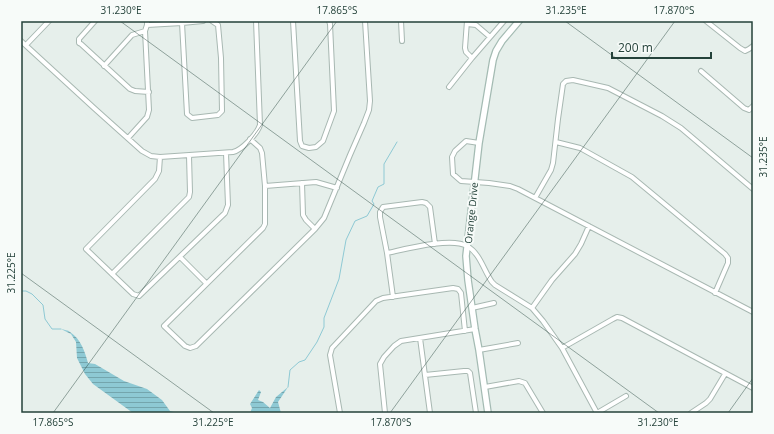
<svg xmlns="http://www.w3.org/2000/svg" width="774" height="434" font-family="'Open Sans',sans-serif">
<defs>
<pattern id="water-rules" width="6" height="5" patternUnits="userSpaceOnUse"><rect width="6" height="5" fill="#8ec9d4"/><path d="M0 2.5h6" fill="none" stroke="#74a5ad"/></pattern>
</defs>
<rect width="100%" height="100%" fill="#e6efeb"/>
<path fill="url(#water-rules)" d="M61,329C64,330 68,330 70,332C81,339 85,352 88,363L95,364L124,381L147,389L162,400L170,411L178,413H133L93,384L85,374L77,358L76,342L71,334Z
M288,387L278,402L281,413H250L252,408L250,404L259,390L261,392L258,400L263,402L270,408L276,397Z"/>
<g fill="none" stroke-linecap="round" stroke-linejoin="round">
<path stroke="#8ec9d4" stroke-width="1" d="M21,291H26L32,294L43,305L45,319L52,329H61
M288,387L290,370L299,362L305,360L317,342L324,327V318L339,279L346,240L355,221L367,216L374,204L372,201L378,187L384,184V164L397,142"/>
<defs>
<path id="street" d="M95,21L79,39V43L81,44L130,89L135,91L149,92
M293,21L300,141L302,146L309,148L316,147L323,141L334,111L330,24L329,21
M401,21L402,41
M467,21L465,48L466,52L472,58
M706,21L740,48L745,51L749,49L753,46
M182,23L187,114L192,118L218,115L222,111L221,58L218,25L212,21
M467,24L476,25L490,37
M147,25L182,23L203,21
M21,41L94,108L142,151L151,156L160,157L233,152C242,150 257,134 260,125L256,21
M26,45L49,21
M104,66L132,35L145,31
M701,71L744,108L749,110L753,106
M449,87L472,58L504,21
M128,138L147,117L149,110L145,31L147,25V21
M250,139L260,148L262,153L265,186V224L263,228L164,326L185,346L190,348L196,346L315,229L324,218L350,155L364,123L369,110L370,101L365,21
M556,142L580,148L632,177L725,254L728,258V263L715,293
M479,143L466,141L455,151L452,157L453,174L461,181L489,183L510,186L518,189L753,312
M160,157L159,171L155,179L86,249L133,294L139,296L225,213L228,205L226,153
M302,183L303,215L306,220L315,229
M265,186L316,182L337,188
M535,198L551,170L553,163L558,119L563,84L566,81L573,80L608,88L662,116L681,128L753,189
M387,253C406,249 451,237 467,246C480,253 484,271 492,282L495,285L532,308L543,321L562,348L597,413
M180,257L206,283
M112,274L189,197L190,192L189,156
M393,297L387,253L380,217V212L383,207L422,202L426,203L430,207L435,244
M472,308L494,303
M532,308L552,280L575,254L581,244L589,226
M420,338L430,413
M562,348L613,319L617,317L622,318L753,388
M479,350L518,343
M425,375L464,371H468L470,373L476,413
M485,387L519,381L525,383L543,413
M340,413L330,355L332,348L376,301L383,298L453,288L458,289L461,293L465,331
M385,413L380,364L384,357L394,346L401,341L475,329
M597,413L626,396
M691,413L706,403L710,399L725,374"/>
<path id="secondary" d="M488,413L479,350L475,329L468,280L466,256L479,143L493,60L496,51L502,41L519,21"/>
</defs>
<use href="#street" stroke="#a8b8b2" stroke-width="6"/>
<use href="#secondary" stroke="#a4bbb3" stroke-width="8"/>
<use href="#street" stroke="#fff" stroke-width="4"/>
<use href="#secondary" stroke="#fff" stroke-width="5.5"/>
</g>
<path fill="none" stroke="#24423a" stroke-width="1" stroke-opacity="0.45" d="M120,21L659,413M565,21L753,158M21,273L214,413M53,413L337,21M390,413L675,21M728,413L753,378"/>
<g text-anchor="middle" stroke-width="4" stroke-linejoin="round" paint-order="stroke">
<g font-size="10" fill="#24423a" stroke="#f7fbf9">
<text transform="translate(471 213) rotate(-84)" y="4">Orange Drive</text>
</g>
</g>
<rect width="774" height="434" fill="none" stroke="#f7fbf9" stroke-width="44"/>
<path d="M612 52v6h99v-6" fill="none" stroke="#24423a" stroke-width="2"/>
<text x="618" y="52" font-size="12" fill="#24423a" stroke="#f7fbf9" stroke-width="3" paint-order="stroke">200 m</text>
<rect x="22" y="22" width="730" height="390" fill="none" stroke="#24423a" stroke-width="1.5"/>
<g font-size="10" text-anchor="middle" fill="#24423a">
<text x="121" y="14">31.230°E</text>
<text x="337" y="14">17.865°S</text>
<text x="566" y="14">31.235°E</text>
<text x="674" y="14">17.870°S</text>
<text transform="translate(763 157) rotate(-90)" y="4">31.235°E</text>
<text transform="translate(11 273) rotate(-90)" y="4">31.225°E</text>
<text x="53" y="426">17.865°S</text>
<text x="213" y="426">31.225°E</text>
<text x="391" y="426">17.870°S</text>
<text x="658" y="426">31.230°E</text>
</g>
</svg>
